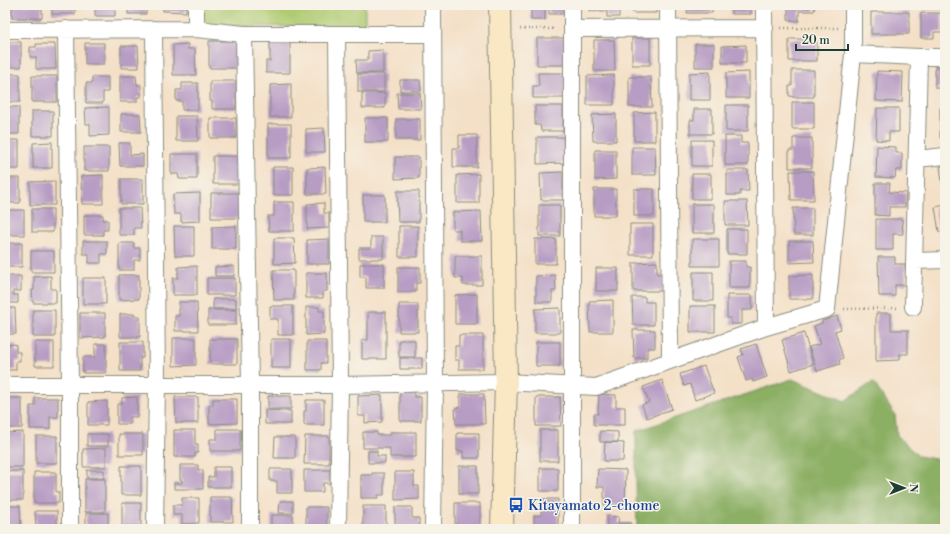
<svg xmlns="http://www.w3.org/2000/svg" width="950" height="534" font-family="'Libre Bodoni',serif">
<rect width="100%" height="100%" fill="#f7f3e8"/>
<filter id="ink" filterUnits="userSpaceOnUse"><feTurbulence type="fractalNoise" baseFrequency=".025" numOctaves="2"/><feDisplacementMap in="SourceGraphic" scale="8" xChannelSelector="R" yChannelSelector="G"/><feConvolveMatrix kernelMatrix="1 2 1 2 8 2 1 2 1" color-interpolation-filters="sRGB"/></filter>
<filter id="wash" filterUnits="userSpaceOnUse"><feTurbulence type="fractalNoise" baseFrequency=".012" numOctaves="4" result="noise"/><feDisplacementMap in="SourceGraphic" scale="16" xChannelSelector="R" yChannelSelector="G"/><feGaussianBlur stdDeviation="0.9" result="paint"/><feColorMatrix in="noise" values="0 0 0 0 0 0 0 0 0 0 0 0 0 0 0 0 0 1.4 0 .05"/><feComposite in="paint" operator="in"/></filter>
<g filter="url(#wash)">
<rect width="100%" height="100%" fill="#f4e0c7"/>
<path fill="#afcb71" stroke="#678452" d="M203,5H365V27L210,26L203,19Z"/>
<path fill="#8baf63" stroke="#55764c" d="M792,379L845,401L873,382L895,415L897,435L918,456L941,460L945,461V529H637L636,490V431Z"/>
<g id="blocks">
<path fill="#b79cc4" d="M12,5H42V18H12Z
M52,5H79V8H75V14H52Z
M95,5H115V16H95Z
M128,5H146V14H128Z
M163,5H186V12L163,11Z
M531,5H545V20H531Z
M549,5H565V14H549Z
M589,5H619V17H607V11H589Z
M633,5H656V13H633Z
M688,5H713L712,13H687Z
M731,5H751V14H731Z
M788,5H815L814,11H799V21L788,20Z
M922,5H943V9H922Z
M871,12H909V34H871Z
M921,13H942V32H934V38H921Z
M537,38H566V65H537Z
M632,38H650V65H632Z
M789,39H803V42H817V61H789Z
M594,40H614L615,71H594Z
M209,41H237V68H209Z
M5,42H21V67H6Z
M85,43H104V64H85Z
M270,43H290V73H266V61H270Z
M36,44H55L56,69H36V57H30V47H36Z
M188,44V49H195L196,75H173V45Z
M695,44H714V67H695Z
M746,45V63H722V46Z
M121,46H138L139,68H121Z
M383,50V73H357L356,60H368V51Z
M935,67H945V99H943L942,88H935Z
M792,70H814V97H792V96H789V86H792Z
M877,71L903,72L902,102L876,101Z
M710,72V100H689V73Z
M749,72V98H726V73Z
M538,73H565V98H533V86H539Z
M5,74H20V102H5Z
M358,74H384V92H358Z
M614,75V105H587V76Z
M32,76H57V102H32Z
M120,76H136L137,85H141V97H137V102H120Z
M92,77H108V92H103V103H86V83H92Z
M629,77H651L652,107H629Z
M400,80H420L421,91H400Z
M210,81H236V109H212V101H210Z
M182,83H198V110H182V101H176V90H182Z
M291,84V117H270V85Z
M362,93H385V108H362Z
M397,93H420L421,109H398Z
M792,102H814V129H792Z
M726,105H748V131H726Z
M535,106H563V131H541L540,125H535Z
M5,107H19V134H5Z
M109,107V135L90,136V124H86L85,108Z
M877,108H899V132H889V141L876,140Z
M940,108H945V138H940Z
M694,109H712V134H690V120H694Z
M32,111H53V136H32Z
M655,112V141H634V113Z
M121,114H140L141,132H121Z
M616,114V141H593L592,115Z
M176,116H197L198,141H176Z
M210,118H236V138H210Z
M365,118H388V142H365Z
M396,119H420V140H396Z
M268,124H291V158H268Z
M324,128L325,152H306V129Z
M459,135H477V167H453V148H459Z
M725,136H741V143H748V165H725Z
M537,137H563L564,163L537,164Z
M793,138H812V168H789V150H793Z
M5,140H19V169H5Z
M692,140H712V166H692Z
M52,142V168H33V143Z
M119,143H130V155L143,154V166H120Z
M877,146L896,147V153H902V170H896L895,178L876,177Z
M84,147H109V171H84Z
M632,147H655L656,175H632Z
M595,150H616V179L595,180Z
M171,154H197V179H179L178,174H171Z
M213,156H238L239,184H213Z
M395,157H419V178L395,179Z
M940,166H945V199H944Z
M273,167H293V195H273Z
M325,167L326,194H307V168Z
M727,170H748L749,191H740V195H727Z
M790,171H813L814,200H791Z
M563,172V200H541L540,173Z
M479,174V203H457V175Z
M692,174H711V199H692Z
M103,175V204H82L81,176Z
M5,178H20V203H5Z
M121,179H143V204H121Z
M55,181V205H30V182Z
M875,183H890L889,192L906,193L905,207H889V216L875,215Z
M594,189H616V216H594Z
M634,189H654V216H634Z
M397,191H419V222H398Z
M200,193V221L181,222V214H174L173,194Z
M211,193H239V218H211Z
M363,195H385V222H363Z
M725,201H747L748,225H725Z
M274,202H294V231H269L268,216H274Z
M324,203V213H329V228L307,229V204Z
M692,204H714V233H692Z
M539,205H560V236H539Z
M945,205V231L939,232L935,207Z
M119,208H140L141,228H134V235H119Z
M793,208H813V235H794Z
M32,209H53V232H32Z
M5,210H24V235H5Z
M481,211L482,241H460V230H453V212Z
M84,215H103V220H108V230H103V235H84Z
M876,219H902L903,234H893V250H876Z
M630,224H653V255H630Z
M174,226H194V256H175Z
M236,226V249H212V227Z
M399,226H418V257H399Z
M727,229H747V254H727Z
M371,237H383V259H359V248H371Z
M274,238H294L295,263L274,264Z
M329,239V264H307V240Z
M535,239H556V264H535Z
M692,239H719V266H692Z
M83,241H107V254H101V263H89V254H83Z
M789,241H813L814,262L789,263Z
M5,243H22V267H5Z
M119,243H134V248H140V260H134V270H119Z
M31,251H54V272H31Z
M455,256H482V285H463V278H455Z
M878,257H895V264H905L906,285H895V296H879Z
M729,261H746V267H750V288H729Z
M657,262V274H663V291H633V263Z
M360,264H384V288H366V277H360Z
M197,266V295H173V278H178V267Z
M234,266V276H215V267Z
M398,267H420V283H416V292H398Z
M596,268H618V291H596Z
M273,270H294V300H274Z
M693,272H713V301H693Z
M306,273H327V291H323V298H306Z
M119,275H139V299L119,300Z
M555,275L556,291H552V302H536V276Z
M813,275V299H789V276Z
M6,276H21V291H13V295H18V303H5V281H6Z
M51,276V289H56V303H33L32,290H34V277Z
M83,278H106V304H83Z
M207,278H235V295H207Z
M477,294V324H455V295Z
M727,295H752V310H742V324H731V318H727Z
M632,297H645V302H654V325H633Z
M213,299H236V309H213Z
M613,300V332H590L589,301Z
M179,302H197L198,331H175V316H179Z
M399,304H418V332H399Z
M270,306H293V335H278V319H270Z
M690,306H715V332H690Z
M306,307H319V311H324V334L306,335Z
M5,308H15L16,334H5Z
M560,308V333H535V309Z
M33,310H55V337H33Z
M208,310H236V325H208Z
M368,312H386V359H362V340H368Z
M80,313H105V337L80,338Z
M876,313H891V330H908V354H900V360L876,361Z
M120,314H134V316H140V337H120Z
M837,316L841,329L835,331L843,358L839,360L840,364L817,371L809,347L820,344L814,326L822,323V321Z
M633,330H655V348H647V358H634Z
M804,333L813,364L791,371L782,340Z
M459,335H483V369H459V360H455V346H459Z
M173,338H196V365L173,366Z
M210,339H237V364H210Z
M271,339H291V368H271Z
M399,340H415V357H399Z
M307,341H326V363H321V370H307Z
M35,342H54V366H35Z
M120,342H143V358H140V371H120Z
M536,342H560V366H536Z
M16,344V352H20V361H16V370H5V345Z
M95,344H106V373H83V357H95Z
M756,344L767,377L753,382L752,379L746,381L738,357L743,355L741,349Z
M400,358H422V369H400Z
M704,366L714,393L695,400L690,384L684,386L680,374Z
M662,380L672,409L647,418L642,405L649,402L643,387Z
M400,392H414V397H421V421H400Z
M460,394H484L485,424H456L455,408L460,407Z
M599,394L616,395V407H625V425H594V414H598Z
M382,395V422L365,423V416H358V396Z
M268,396H291V409H268Z
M137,397V417H130V424H117V404H122V398Z
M175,397H198V423H176Z
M536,397H560L561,426H536Z
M5,398H22V428H5Z
M35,398H58V417H50V429H30V406H35Z
M213,399H237V423L209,424V405H213Z
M306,400H324V425H304V411H306Z
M107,401V425H88V402Z
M265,410L291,411V424H265Z
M217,429H240V451H210V439H217Z
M174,430H195V444H198V453H195V457H174Z
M540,430H558V461H540Z
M600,431L618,432V442H600Z
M23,432V467H5V433Z
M363,432H377V435H390V432H416V457H390V448H363Z
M457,433H479V458H463V451H457Z
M87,434H108V446H87Z
M119,434H143V455H119Z
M36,436H57V463H36Z
M305,436H329V464H304Z
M275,437H295V458H274Z
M605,442L624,443L623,461H604Z
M106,448V467H83V449Z
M368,451H377V456H385V463H368Z
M180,465H198V470H203V489H174V483H182V480H180Z
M121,466H141V495H121Z
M459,466H478V494H459Z
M214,467H231V487H208V477H214Z
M540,468H558V491H540Z
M270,469H292V493H277V481H270Z
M598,469L626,470L625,505H604V487H597Z
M87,470H104V478H87Z
M304,470H330V483H323V492H304Z
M5,471H23V500H5Z
M34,472H56V492H59V503H34Z
M395,472H414V486H419V499L395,500Z
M372,473H384V495H378V498H361V475H372Z
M85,479H105V512H85Z
M210,497H232L233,522H210Z
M182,498H199V523L182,524V515H173V505H182Z
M541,499H558V528H534V516L541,515Z
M280,501H293V513H279Z
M122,503H141V526H122Z
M455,503H480V529H455Z
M5,506H20L21,529H5Z
M363,506H386V529H363Z
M306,507H327V529H306Z
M395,507H412V518H419V529H395Z
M35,511H57V525H53V529H36Z
M86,513H108V529H86Z
M271,515H293V529H282V528H271Z
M607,516L619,517L618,523H631V529H607Z"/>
</g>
</g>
<g filter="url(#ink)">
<use href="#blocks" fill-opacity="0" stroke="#8a8e7e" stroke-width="1"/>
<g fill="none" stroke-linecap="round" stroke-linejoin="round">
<defs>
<path id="street" d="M196,5V29
M572,5V529
M668,5L670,361
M764,5L766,327
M66,29L70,385V529
M154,29L157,384L155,529
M572,29L765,28
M5,30L196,29L244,34H433
M244,34L250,384V529
M337,34L340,385L338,529
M853,54L919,57H945
M917,159L945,156
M915,261L945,260
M913,307L919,57
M5,385H340L506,382L596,387L766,327L827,309L853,54V5
M433,529L435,383L433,5"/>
<path id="secondary" d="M500,5L506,382L502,529"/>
</defs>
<use href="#street" stroke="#8a8e7e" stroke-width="18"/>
<use href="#secondary" stroke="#8a8e7e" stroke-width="24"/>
<path stroke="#8a8e7e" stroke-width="2.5" stroke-dasharray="1 3" stroke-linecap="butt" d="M781,28H838
M520,29H555
M844,309L897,308"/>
<use href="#street" stroke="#fff" stroke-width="16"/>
<use href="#secondary" stroke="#fae7c3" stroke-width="22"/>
</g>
</g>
<defs>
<symbol id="bus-bare" viewBox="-9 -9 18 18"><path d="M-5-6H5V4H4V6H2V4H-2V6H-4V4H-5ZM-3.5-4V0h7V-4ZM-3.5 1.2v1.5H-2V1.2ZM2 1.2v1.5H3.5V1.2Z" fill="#1a4fb4" stroke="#f7f3e8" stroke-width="2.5" paint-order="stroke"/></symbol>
</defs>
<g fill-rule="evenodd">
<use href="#bus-bare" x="505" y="494" width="22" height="22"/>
</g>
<g text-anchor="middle" stroke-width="3" stroke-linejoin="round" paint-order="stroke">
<g font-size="14" fill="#164399" stroke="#f7f3e8" text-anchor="start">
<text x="528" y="510">Kitayamato 2-chome</text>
</g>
</g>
<rect width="950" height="534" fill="none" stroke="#f7f3e8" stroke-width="20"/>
<g transform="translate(904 488) rotate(90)" stroke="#f7f3e8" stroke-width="3" paint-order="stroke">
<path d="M0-3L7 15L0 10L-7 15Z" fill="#1f3d34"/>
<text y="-6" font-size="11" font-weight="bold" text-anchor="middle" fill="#1f3d34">N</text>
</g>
<path d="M796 44v6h52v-6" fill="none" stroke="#1f3d34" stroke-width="2"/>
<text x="802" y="44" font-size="12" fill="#1f3d34" stroke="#f7f3e8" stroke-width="3" paint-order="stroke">20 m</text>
</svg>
